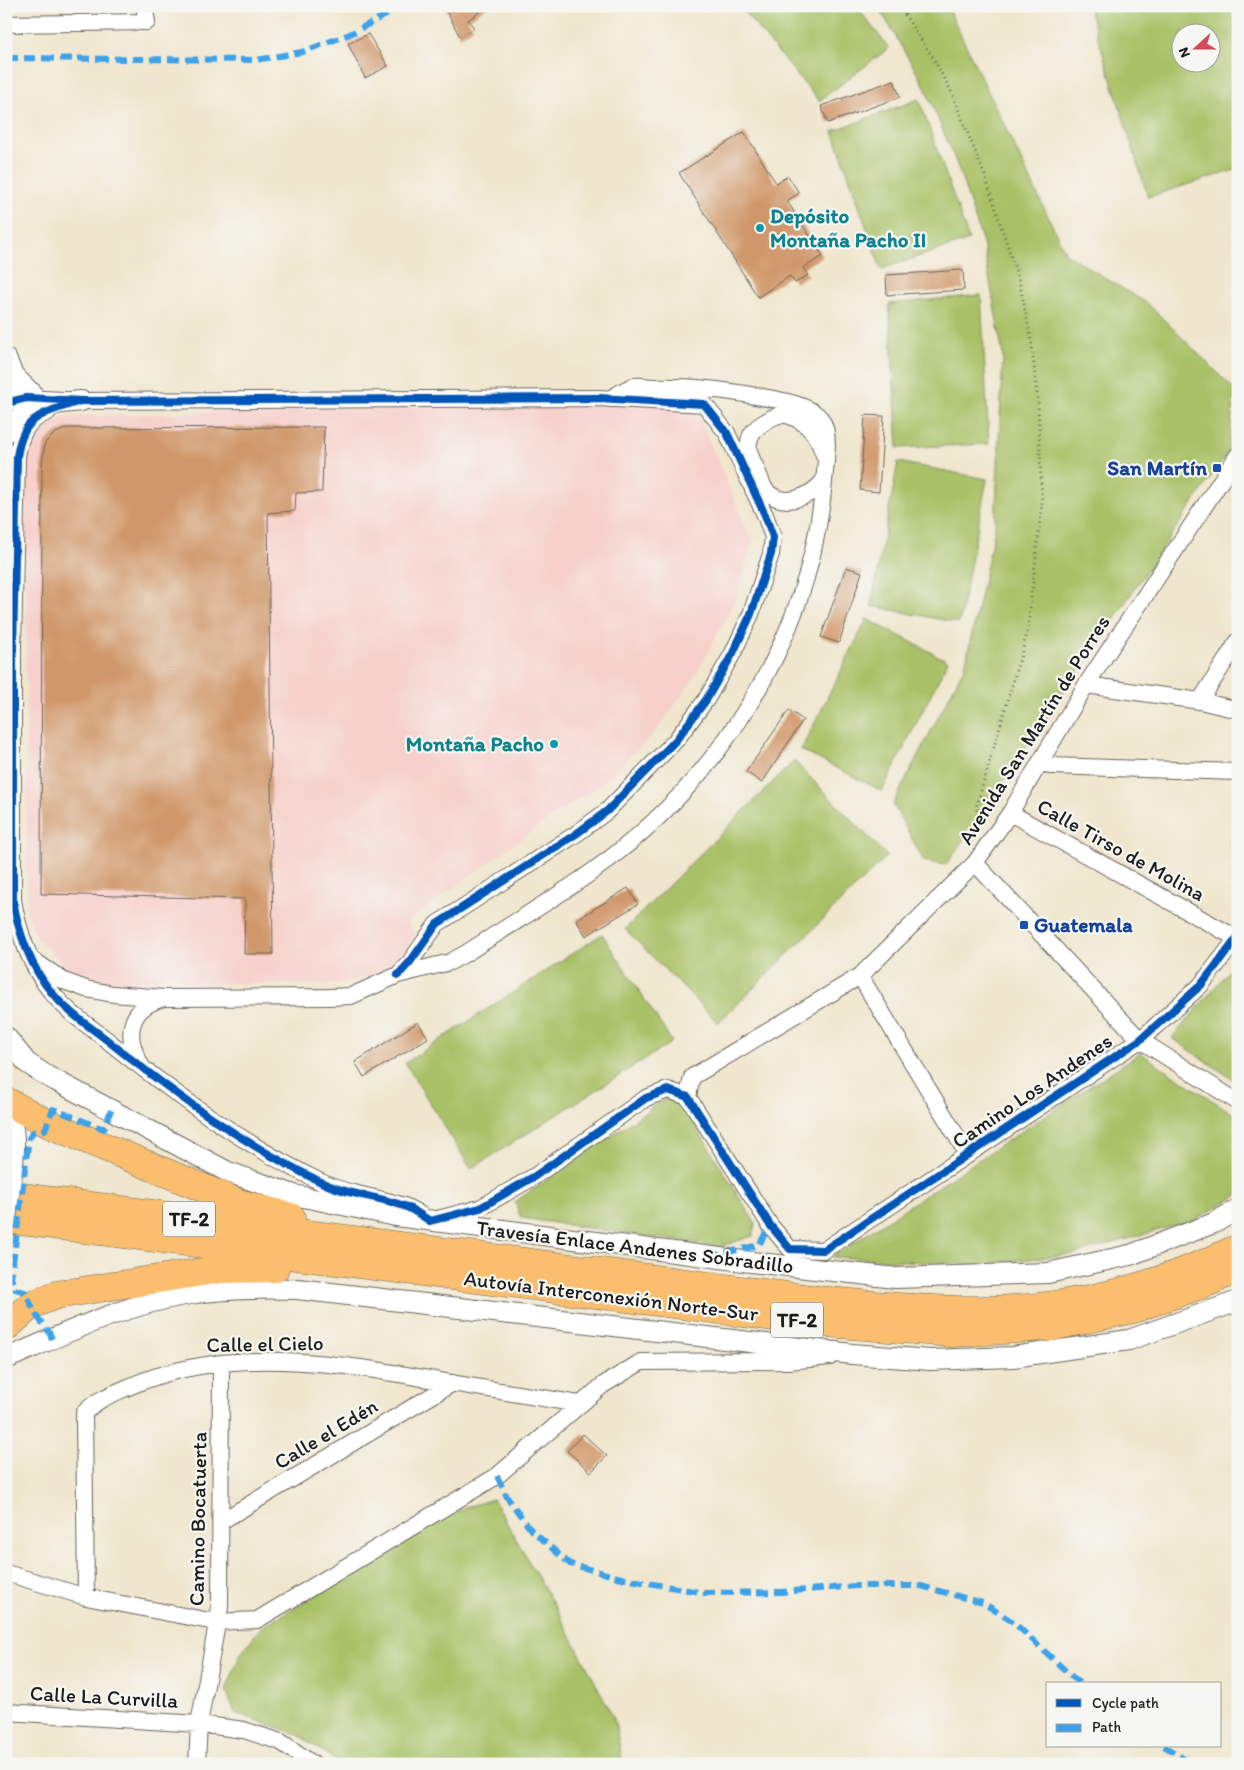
<svg xmlns="http://www.w3.org/2000/svg" width="1244" height="1770" font-family="Itim,sans-serif">
<rect width="100%" height="100%" fill="#f6f6f2"/>
<filter id="ink" filterUnits="userSpaceOnUse"><feTurbulence type="fractalNoise" baseFrequency=".02" numOctaves="2"/><feDisplacementMap in="SourceGraphic" scale="10" xChannelSelector="R" yChannelSelector="G"/><feConvolveMatrix kernelMatrix="1 2 1 2 8 2 1 2 1" color-interpolation-filters="sRGB"/></filter>
<filter id="wash" filterUnits="userSpaceOnUse"><feTurbulence type="fractalNoise" baseFrequency=".0096" numOctaves="4" result="noise"/><feDisplacementMap in="SourceGraphic" scale="20" xChannelSelector="R" yChannelSelector="G"/><feGaussianBlur stdDeviation="1.12" result="paint"/><feColorMatrix in="noise" values="0 0 0 0 0 0 0 0 0 0 0 0 0 0 0 0 0 1.4 0 .05"/><feComposite in="paint" operator="in"/></filter>
<g filter="url(#wash)">
<rect width="100%" height="100%" fill="#f0e6cd"/>
<path fill="#f7d0cb" d="M693,403L752,541L737,596L697,673L656,732L601,784L550,818L407,922L415,933L406,950L381,974L336,984L106,983L71,972L37,938L27,909L25,453L34,432L62,417L300,409Z"/>
<path fill="#a9c166" stroke="#626e41" fill-rule="evenodd" d="M739,6H856L889,48L819,101Z
M878,6H947L1066,254L1148,304L1235,390L1228,452L946,865L924,861L893,804L965,666L995,528L1003,355L983,243L958,167L924,85Z
M1088,6H1238V169L1148,197ZM1212,32V62H1182V32Z
M919,99L969,240L881,269L833,131Z
M981,295L989,444L898,448L889,304Z
M898,462L987,479L959,623L871,606Z
M867,619L948,661L882,791L801,750Z
M794,761L887,856L718,1023L625,929Z
M602,934L672,1042L471,1169L405,1063Z
M1238,960V1083L1172,1038Z
M1140,1053L1238,1117V1195L1195,1220L1074,1254L977,1265L832,1257Z
M666,1098L681,1102L755,1223L753,1236L719,1247L521,1218L515,1202Z
M493,1499L559,1614L614,1718L623,1764H341L297,1734L235,1713L226,1690L240,1655L260,1628L463,1508Z"/>
<g id="blocks">
<path fill="#d0986b" d="M444,6H488L468,20L474,28L460,37Z
M368,34L388,66L365,78L348,44Z
M894,80L900,97L828,123L821,106Z
M744,132L776,183L788,176L799,193L787,201L823,256L803,268L808,275L795,283L790,276L758,297L679,173Z
M963,270L964,290L887,295L886,275Z
M865,415L884,416L879,492L860,490Z
M324,427L322,492L296,493L295,511L268,513L273,954H244L245,899L41,894L42,464L45,443L54,434L67,428Z
M846,567L862,572L839,643L821,637Z
M789,710L803,720L762,783L746,772Z
M628,888L638,904L586,936L576,920Z
M418,1022L428,1038L364,1077L355,1062Z
M583,1434L607,1456L591,1472L567,1451Z"/>
</g>
</g>
<g filter="url(#ink)">
<use href="#blocks" fill-opacity="0" stroke="#66635a" stroke-width="1"/>
<g fill="none" stroke-linecap="round" stroke-linejoin="round">
<defs>
<path id="minor" d="M6,24L147,22L144,6
M6,386L33,391
M6,403L26,398L81,401L598,398L704,404L727,433L765,515L773,537L771,554L751,614L733,653L706,700L676,740L607,811L576,834L437,924L410,962L398,975
M48,412C26,421 20,434 17,457L13,649V900C18,932 31,968 52,993C71,1016 90,1026 112,1044C177,1096 246,1146 321,1182C347,1195 377,1196 404,1206C413,1209 422,1216 430,1221L480,1208L535,1176L646,1098L668,1090L688,1097L770,1225L790,1249L824,1250L1140,1040L1201,985L1238,937
M824,455C818,437 809,423 790,416C782,413 772,417 765,422C758,426 750,433 749,442C747,451 752,460 756,468C759,474 761,483 765,489C781,510 812,497 824,480
M1086,685L1200,701L1238,710
M1200,701L1238,641
M1042,761L1050,766L1238,772
M1010,813L1238,939
M975,863L1140,1040L1238,1102
M36,962L64,981L86,989L113,994L164,998L329,997L351,996L398,975L450,962L468,952C509,925 553,900 593,871C718,782 807,644 823,491C831,416 834,409 756,396C722,390 691,386 657,387C649,387 641,385 634,386C626,388 617,395 610,399
M860,976L968,1155
M140,1063C124,1034 129,1007 164,998
M688,1097L692,1077L860,976L975,863L1010,813L1086,685L1238,455
M220,1522L453,1383
M6,1573L86,1597L215,1622L257,1620L497,1476L603,1385L641,1362L788,1361L830,1357
M86,1597L84,1413C96,1400 110,1395 126,1388C228,1342 345,1364 451,1383C493,1390 536,1397 579,1404
M6,1712L199,1724L244,1730L281,1742L313,1764
M197,1764L199,1724L220,1607L221,1363"/>
<path id="tertiary" d="M6,359L13,375L28,390
M6,432C25,405 51,404 81,401
M6,1037L27,1063L47,1076L228,1172L294,1195L396,1216L751,1262L896,1278L1048,1273L1130,1255L1214,1223L1238,1209
M6,1105C18,1131 14,1155 11,1182
M6,1359C66,1333 125,1304 190,1294C225,1288 261,1288 297,1289L852,1354L930,1360L1013,1357L1129,1340L1238,1301"/>
<path id="motorway" d="M6,1101L47,1123L239,1203L291,1217
M6,1195L818,1300C871,1305 924,1310 977,1310C1066,1311 1159,1287 1238,1248
M6,1219L814,1322L951,1333L1051,1327L1133,1309L1211,1281L1238,1268
M6,1327L31,1305L56,1295L221,1269L275,1268"/>
</defs>
<use href="#minor" stroke="#66635a" stroke-width="18"/>
<use href="#tertiary" stroke="#66635a" stroke-width="22"/>
<use href="#motorway" stroke="#66635a" stroke-width="29"/>
<path stroke="#66635a" stroke-width="3" stroke-dasharray="1 4" stroke-linecap="butt" d="M899,6L932,56L951,91L986,179L1019,281L1031,338L1038,402L1042,504L1027,634L977,805V833"/>
<use href="#minor" stroke="#fff" stroke-width="16"/>
<use href="#tertiary" stroke="#fff" stroke-width="20"/>
<use href="#motorway" stroke="#fbbe6e" stroke-width="28"/>
<defs>
<path id="tertiary-bridge" d="M6,1220L11,1182"/>
</defs>
<use href="#tertiary-bridge" stroke="#66635a" stroke-width="22" stroke-linecap="butt"/>
<use href="#tertiary-bridge" stroke="#fff" stroke-width="20"/>
<path stroke="#3da2ea" stroke-width="6" stroke-dasharray="12 6" stroke-linecap="butt" d="M6,58L256,60L302,52L350,34L403,6
M1236,770L1238,768
M708,1257L759,1245L770,1225
M52,1339L49,1332L36,1315L25,1292L15,1289L11,1278L29,1138L33,1132L45,1130L53,1109L104,1129L111,1110
M497,1476L507,1497L531,1530L570,1564L625,1579L705,1593L782,1592L855,1586H921L983,1603L1013,1622L1080,1684
M1164,1746L1192,1764"/>
<defs>
<path id="cycleway" d="M80,401C43,414 23,414 17,457L13,649V900C18,932 31,968 52,993C71,1016 90,1026 112,1044C177,1096 246,1146 321,1182C347,1195 377,1196 404,1206C413,1209 422,1216 430,1221L480,1208L535,1176L646,1098L668,1090L688,1097L770,1225L790,1249L824,1250L1140,1040L1201,985L1238,937
M6,403L26,398L81,401L598,398L704,404L727,433L765,515L773,537L771,554L751,614L733,653L706,700L676,740L607,811L576,834L437,924L410,962L398,975"/>
</defs>
<use href="#cycleway" stroke="#f6f6f2" stroke-width="11"/>
<use href="#cycleway" stroke="#0057b8" stroke-width="8"/>
</g>
</g>
<g fill="#0f9aa8" stroke="#f6f6f2" stroke-width="2">
<circle cx="760" cy="228" r="5"/>
<circle cx="554" cy="744" r="5"/>
</g>
<g fill="#1a4fb4" stroke="#f6f6f2" stroke-width="2">
<rect x="1212" y="463" width="10" height="10" rx="2.5"/>
<rect x="1019" y="920" width="10" height="10" rx="2.5"/>
</g>
<g text-anchor="middle" stroke-width="4.5" stroke-linejoin="round" paint-order="stroke">
<g fill="#f6f6f2" stroke="#5d5d5c" stroke-width="1">
<rect x="163" y="1201.5" width="52" height="35" rx="4"/>
<rect x="771" y="1302.5" width="52" height="35" rx="4"/>
</g>
<g font-size="20" font-weight="bold" fill="#1c1c1c">
<text x="189" y="1226">TF-2</text>
<text x="797" y="1327">TF-2</text>
</g>
<g font-size="21" font-weight="bold" fill="#0d838f" stroke="#f6f6f2" text-anchor="start">
<text x="770" y="223">Depósito<tspan x="770" dy="24">Montaña Pacho II</tspan></text>
<text x="544" y="751" text-anchor="end">Montaña Pacho</text>
</g>
<g font-size="21" font-weight="bold" fill="#164399" stroke="#f6f6f2" text-anchor="end">
<text x="1207" y="475">San Martín</text>
<text x="1034" y="932" text-anchor="start">Guatemala</text>
</g>
<g font-size="21" fill="#1c1c1c" stroke="#f6f6f2">
<text transform="translate(1034 730) rotate(-58)" y="7">Avenida San Martín de Porres</text>
<text transform="translate(1121 850) rotate(29)" y="7">Calle Tirso de Molina</text>
<text transform="translate(1032 1091) rotate(-34)" y="7">Camino Los Andenes</text>
<text transform="translate(635 1247) rotate(7)" y="7">Travesía Enlace Andenes Sobradillo</text>
<text transform="translate(611 1296) rotate(7)" y="7">Autovía Interconexión Norte-Sur</text>
<text transform="translate(265 1344) rotate(-1)" y="7">Calle el Cielo</text>
<text transform="translate(326 1434) rotate(-31)" y="7">Calle el Edén</text>
<text transform="translate(198 1519) rotate(-89)" y="7">Camino Bocatuerta</text>
<text transform="translate(104 1697) rotate(3)" y="7">Calle La Curvilla</text>
</g>
</g>
<rect width="1244" height="1770" fill="none" stroke="#f6f6f2" stroke-width="25"/>
<rect x="1046" y="1682" width="175" height="65" fill="#f6f6f2" stroke="#9f9f9c"/>
<rect x="1056" y="1699" width="25" height="8" fill="#0057b8" stroke="#9f9f9c"/>
<text x="1092" y="1708" font-size="15" fill="#1c1c1c">Cycle path</text>
<rect x="1056" y="1724" width="25" height="8" fill="#3da2ea" stroke="#9f9f9c"/>
<text x="1092" y="1732" font-size="15" fill="#1c1c1c">Path</text>
<g transform="translate(1196 48) rotate(249)"><circle r="24" fill="#f6f6f2" stroke="#9f9f9c"/>
<path d="M0-4L9 19L0 12L-9 19Z" fill="#d1495b"/>
<text y="-8" font-size="14" font-weight="bold" text-anchor="middle" fill="#1c1c1c">N</text>
</g>
</svg>
